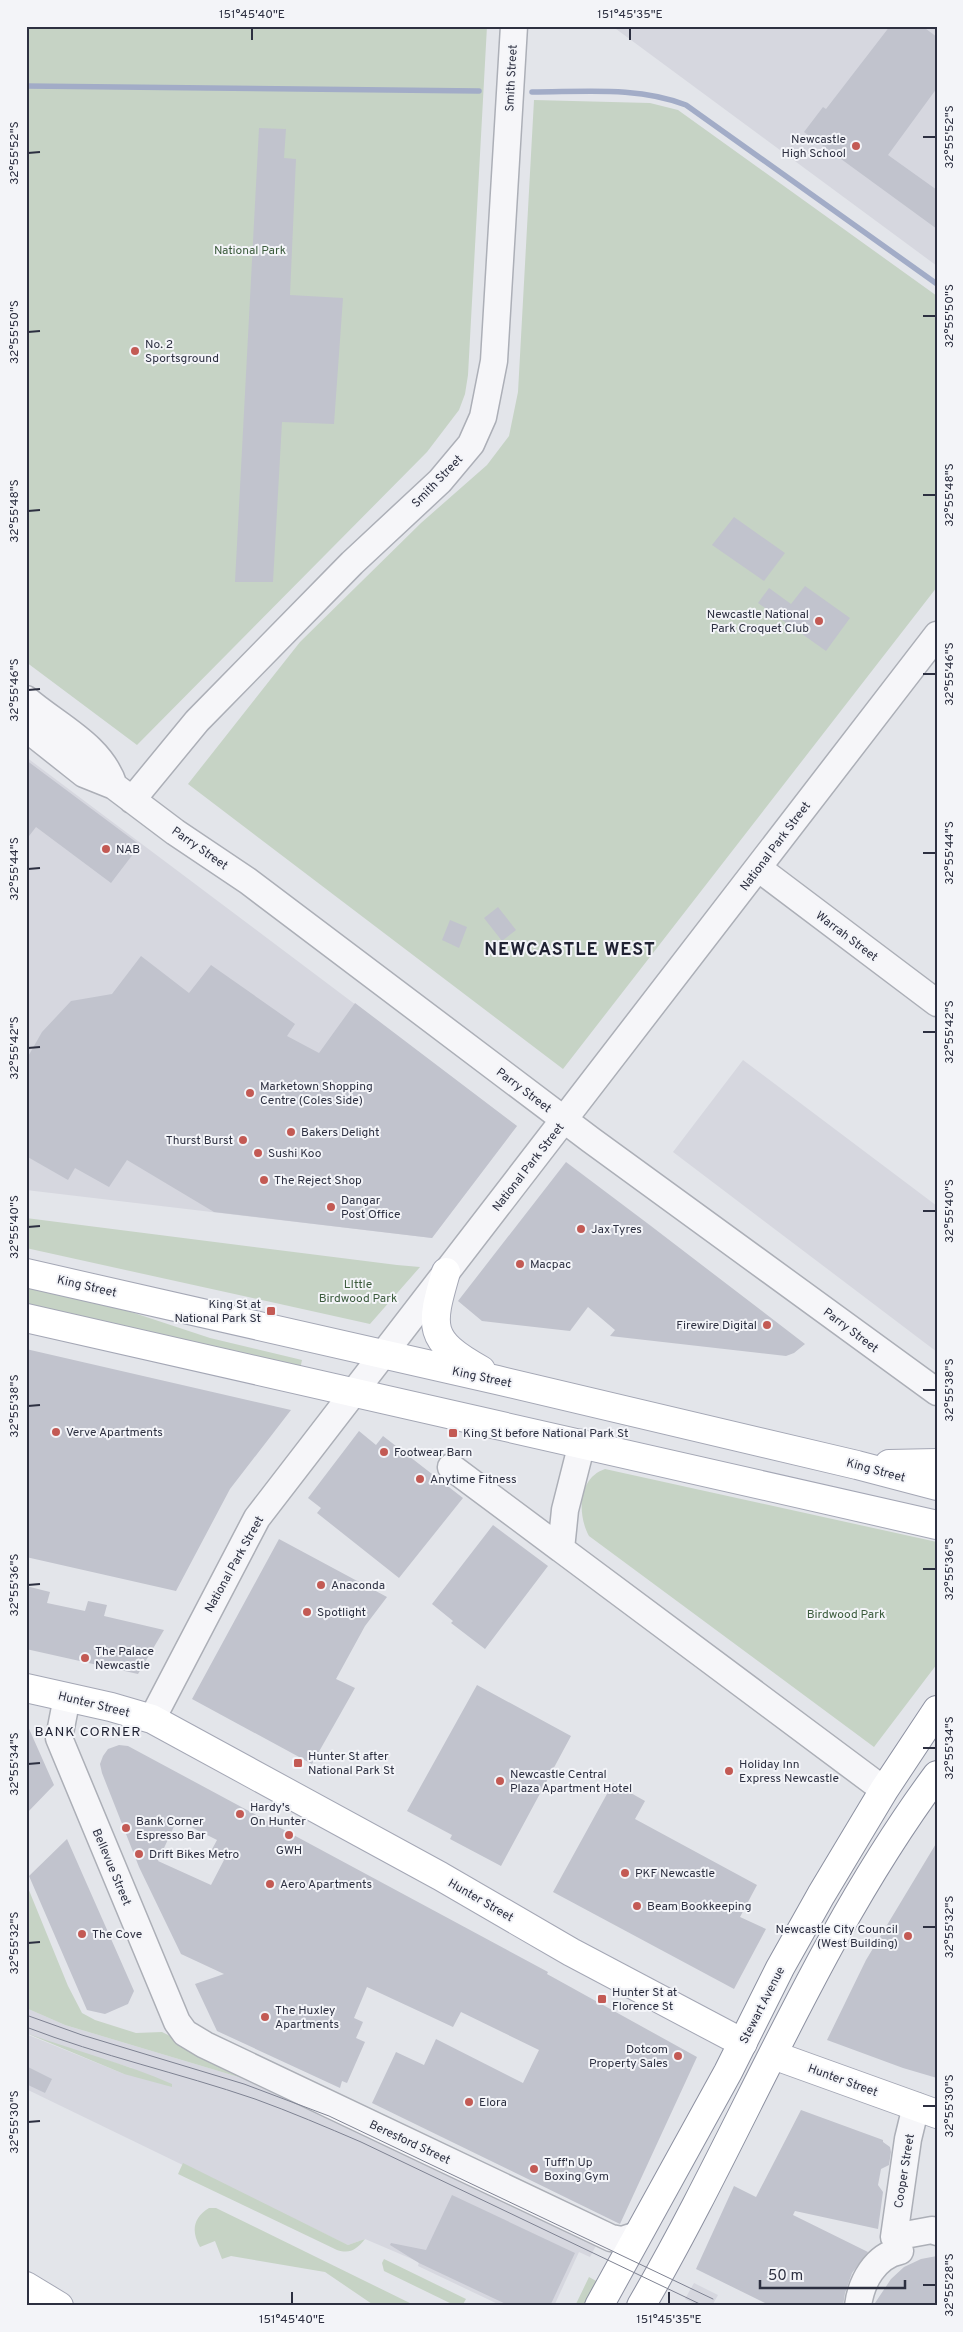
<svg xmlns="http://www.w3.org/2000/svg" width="963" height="2332" font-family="Overpass,sans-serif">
<rect width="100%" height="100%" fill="#e3e5ea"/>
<path fill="#d6d7df" d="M612,26H937V266Z
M26,757L517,1126L432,1238L26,1190Z
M743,1060L937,1206V1352L673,1152Z
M26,2008L65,2025L262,2084L600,2238L590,2257L579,2252L554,2306H502L418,2266L419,2262L365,2239L348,2245L26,2089V2034L124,2074L132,2068L65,2048L26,2033Z
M694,2283L718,2295L713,2304L716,2306H700L685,2299Z"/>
<path fill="#c6d3c5" d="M26,26H487L468,375L465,394L459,410L427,452L137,745L26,662Z
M534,100L650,103L678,110L937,296V587L563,1069L188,784L300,642L421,523L487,465L509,436L518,392Z
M26,1218L397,1265L420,1267L370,1324L26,1248Z
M26,1287L122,1309L210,1338L302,1360L300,1369L61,1315L49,1309L26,1303Z
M605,1469L937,1542V1664L874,1747L589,1536C577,1514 578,1478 605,1469Z
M26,1883L68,1986L82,2013L95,2020L136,2033L162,2032L254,2077L262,2084L65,2025L26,2008Z
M26,2033C75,2051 125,2063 172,2084V2087L124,2074Z
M183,2163L348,2245L365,2239C356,2250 350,2254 337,2250L178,2174Z
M209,2208H216L416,2306H375L325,2272L231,2256L222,2259L215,2241L200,2247C191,2231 193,2218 209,2208Z
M384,2259L466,2299L462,2306H456L384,2271L382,2263Z
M589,2277L598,2282L585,2306H575Z"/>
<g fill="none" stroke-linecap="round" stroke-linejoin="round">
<path stroke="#a2acc7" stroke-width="5.5" d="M26,86L479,91
M532,92C583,92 638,86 686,105L937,284"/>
</g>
<path fill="#c1c3cd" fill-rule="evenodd" d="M890,26H922L937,37V88L888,155L937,190V229L804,132L823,107L826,109Z
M259,128L286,129L284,158L296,159L290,295L343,298L334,424L282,422L273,582H235Z
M734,517L785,553L764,581L712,545Z
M805,586L850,618L826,651L758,603L769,588L791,604Z
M26,760L140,845L111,883L36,827L26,840Z
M498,907L516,930L502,941L484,918Z
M450,920L467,927L459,948L442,940Z
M141,956L189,993L211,965L295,1024L287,1036L319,1053L355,1003L517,1126L432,1238L214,1212L127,1160L109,1187L75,1168L68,1180L26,1156V1060L42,1032L71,1001L112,994Z
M566,1162L651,1226L805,1344L794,1353L786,1356L610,1336L615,1330L588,1307L570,1331L482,1321L458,1301Z
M26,1349L291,1410L230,1489L176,1591L26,1557Z
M359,1431L376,1445L383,1436L463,1498L399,1578L317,1513L321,1508L308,1498Z
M493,1525L548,1566L485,1649L451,1623L453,1621L432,1604Z
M279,1539L387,1597L365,1626L336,1679L355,1688L312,1764L192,1699Z
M26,1586L50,1592L47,1603L85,1611L88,1601L107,1605L104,1616L164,1630L138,1674L26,1649Z
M477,1685L571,1736L501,1866L450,1839L452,1835L407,1811Z
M26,1722L54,1785L26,1814Z
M119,1745L128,1746L247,1810L548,1972L547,1974L697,2057L620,2224L372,2103L396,2052L424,2065L436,2039L523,2083L539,2050L461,2012L453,2027L367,1987L354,2018L363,2022L356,2038L365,2042L347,2083L342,2081L340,2088L217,2031L195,1984L224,1974L181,1954L139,1867L102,1773L100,1764L103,1756L108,1749ZM177,1820L217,1840L210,1853L224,1860L211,1885L158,1861Z
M613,1783L645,1801L635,1819L757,1885L740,1917L766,1929L734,1989L553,1892Z
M67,1839L134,1991L128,2004L105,2014L87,2010L29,1876Z
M937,1842V2078L903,2068L827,2040L866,1960Z
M26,2066L52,2079L45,2093L26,2084Z
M801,2110L883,2140V2142L890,2147L891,2152L889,2165L881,2169L878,2185L883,2192L878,2229L795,2211L793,2215L868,2252L852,2273L845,2293L843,2306H771L696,2269L734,2186L756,2197Z
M452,2195L575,2253L550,2306H510L419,2263L390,2245L391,2243L426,2250Z
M937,2256V2306H873L891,2279L904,2267L921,2259Z"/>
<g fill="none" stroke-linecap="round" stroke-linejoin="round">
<defs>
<path id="minor" d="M26,699C57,726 101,745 114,786
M26,728L84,774L114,786L175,832L248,881L591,1140L937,1392
M132,800L197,721L352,563L440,481L471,444L483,417L494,361L514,26
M758,868L937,1003
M582,1443L565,1510L561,1549L884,1790
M451,1467L561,1549
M67,1697L59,1738L177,2022L185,2033L205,2045L611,2238L622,2240L637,2235
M152,1719L257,1518L937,635
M916,2106L908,2139L894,2237L932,2230L937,2232
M858,2306C861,2282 875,2256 900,2251"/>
<path id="major" d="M446,1272C430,1327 427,1340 481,1370
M26,1273L497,1380L857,1465L937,1486
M26,1318C330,1388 633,1455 937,1525
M889,1464L937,1463
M26,1688L111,1707L152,1719L440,1876L571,1952L743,2043
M773,2055L937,2114
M26,2286L59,2306"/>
<path id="highway" d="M599,2306L728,2072L780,1968L821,1895L884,1790L937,1710
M641,2306C743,2131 816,1938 937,1775"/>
</defs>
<use href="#minor" stroke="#acafb7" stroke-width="29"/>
<use href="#major" stroke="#a4a7b5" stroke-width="30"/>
<use href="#highway" stroke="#8c90a0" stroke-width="30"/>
<use href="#minor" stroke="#f6f6f9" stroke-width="26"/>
<use href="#major" stroke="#fff" stroke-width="28"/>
<use href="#highway" stroke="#fff" stroke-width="28"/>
<path stroke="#7e8292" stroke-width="1" d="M26,2015L82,2035L244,2084L329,2116L713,2299
M26,2027C101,2056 179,2073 255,2099C291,2112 326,2127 361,2142L704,2306"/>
</g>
<path fill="none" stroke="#2d3041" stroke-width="2" d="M252,28V40M630,28V40M923,137H936M28,153L40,152M923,316H936M28,332L40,331M923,495H936M28,511L40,510M923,674H936M28,690L40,689M923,853H936M28,869L40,868M923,1032H936M28,1048L40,1047M923,1211H936M28,1227L40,1226M923,1390H936M28,1406L40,1405M923,1569H936M28,1585L40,1584M923,1748H936M28,1764L40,1763M923,1927H936M28,1943L40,1942M923,2106H936M28,2122L40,2121M923,2285H936M292,2292V2304M669,2292V2304"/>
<g fill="#c35a54" stroke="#f3f4f8" stroke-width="2">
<circle cx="856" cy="146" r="5"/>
<circle cx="135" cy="351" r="5"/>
<circle cx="819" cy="621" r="5"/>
<circle cx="106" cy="849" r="5"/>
<circle cx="250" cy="1093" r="5"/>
<circle cx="291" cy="1132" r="5"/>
<circle cx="243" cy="1140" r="5"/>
<circle cx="258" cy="1153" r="5"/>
<circle cx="264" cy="1180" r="5"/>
<circle cx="331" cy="1207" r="5"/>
<circle cx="581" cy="1229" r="5"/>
<circle cx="520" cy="1264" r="5"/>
<rect x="266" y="1306" width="10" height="10" rx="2.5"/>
<circle cx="767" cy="1325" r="5"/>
<circle cx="56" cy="1432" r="5"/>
<rect x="448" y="1428" width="10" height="10" rx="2.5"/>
<circle cx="384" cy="1452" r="5"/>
<circle cx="420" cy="1479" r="5"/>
<circle cx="321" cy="1585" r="5"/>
<circle cx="307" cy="1612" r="5"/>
<circle cx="85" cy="1658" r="5"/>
<rect x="293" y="1758" width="10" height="10" rx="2.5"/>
<circle cx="729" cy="1771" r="5"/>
<circle cx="500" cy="1781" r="5"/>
<circle cx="240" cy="1814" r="5"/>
<circle cx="126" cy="1828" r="5"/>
<circle cx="289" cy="1835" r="5"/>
<circle cx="139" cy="1854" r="5"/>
<circle cx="625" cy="1873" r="5"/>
<circle cx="270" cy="1884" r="5"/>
<circle cx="637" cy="1906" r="5"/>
<circle cx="82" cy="1934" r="5"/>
<circle cx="908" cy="1936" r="5"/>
<rect x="597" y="1994" width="10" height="10" rx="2.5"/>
<circle cx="265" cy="2017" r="5"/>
<circle cx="678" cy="2056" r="5"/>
<circle cx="469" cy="2102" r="5"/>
<circle cx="534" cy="2169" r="5"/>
</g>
<g text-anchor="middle" stroke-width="4" stroke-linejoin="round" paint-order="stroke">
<g font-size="12" fill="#2d3041" stroke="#f3f4f8">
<text transform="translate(511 78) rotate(-87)" y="4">Smith Street</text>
<text transform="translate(437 481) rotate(-46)" y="4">Smith Street</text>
<text transform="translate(775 846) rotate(-53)" y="4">National Park Street</text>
<text transform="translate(200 848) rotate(35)" y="4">Parry Street</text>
<text transform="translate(847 936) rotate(37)" y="4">Warrah Street</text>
<text transform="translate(524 1090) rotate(37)" y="4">Parry Street</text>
<text transform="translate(528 1167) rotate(-52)" y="4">National Park Street</text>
<text transform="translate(87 1286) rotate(13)" y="4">King Street</text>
<text transform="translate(851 1330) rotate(37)" y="4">Parry Street</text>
<text transform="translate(482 1377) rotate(12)" y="4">King Street</text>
<text transform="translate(876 1470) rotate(15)" y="4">King Street</text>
<text transform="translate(234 1564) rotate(-61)" y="4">National Park Street</text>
<text transform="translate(94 1704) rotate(14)" y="4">Hunter Street</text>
<text transform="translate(112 1867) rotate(67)" y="4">Bellevue Street</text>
<text transform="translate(481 1900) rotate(30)" y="4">Hunter Street</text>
<text transform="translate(762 2005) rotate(-63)" y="4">Stewart Avenue</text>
<text transform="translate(843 2080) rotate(20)" y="4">Hunter Street</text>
<text transform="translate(410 2142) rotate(25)" y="4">Beresford Street</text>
<text transform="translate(904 2171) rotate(-81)" y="4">Cooper Street</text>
</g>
<g font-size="12" fill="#2d3041" stroke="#f3f4f8" text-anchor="start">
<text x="846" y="143" text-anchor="end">Newcastle<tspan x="846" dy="14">High School</tspan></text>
<text x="145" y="348">No. 2<tspan x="145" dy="14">Sportsground</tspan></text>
<text x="809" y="618" text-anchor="end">Newcastle National<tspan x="809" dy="14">Park Croquet Club</tspan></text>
<text x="116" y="853">NAB</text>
<text x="260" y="1090">Marketown Shopping<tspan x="260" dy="14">Centre (Coles Side)</tspan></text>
<text x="301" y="1136">Bakers Delight</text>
<text x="233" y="1144" text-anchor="end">Thurst Burst</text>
<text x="268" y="1157">Sushi Koo</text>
<text x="274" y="1184">The Reject Shop</text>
<text x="341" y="1204">Dangar<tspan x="341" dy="14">Post Office</tspan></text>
<text x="591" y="1233">Jax Tyres</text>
<text x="530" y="1268">Macpac</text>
<text x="261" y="1308" text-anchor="end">King St at<tspan x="261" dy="14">National Park St</tspan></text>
<text x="757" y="1329" text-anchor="end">Firewire Digital</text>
<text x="66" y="1436">Verve Apartments</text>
<text x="463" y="1437">King St before National Park St</text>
<text x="394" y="1456">Footwear Barn</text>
<text x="430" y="1483">Anytime Fitness</text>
<text x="331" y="1589">Anaconda</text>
<text x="317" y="1616">Spotlight</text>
<text x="95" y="1655">The Palace<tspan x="95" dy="14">Newcastle</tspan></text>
<text x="308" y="1760">Hunter St after<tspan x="308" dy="14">National Park St</tspan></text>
<text x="739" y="1768">Holiday Inn<tspan x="739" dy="14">Express Newcastle</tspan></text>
<text x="510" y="1778">Newcastle Central<tspan x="510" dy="14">Plaza Apartment Hotel</tspan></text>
<text x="250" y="1811">Hardy's<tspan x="250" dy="14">On Hunter</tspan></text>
<text x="136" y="1825">Bank Corner<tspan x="136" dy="14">Espresso Bar</tspan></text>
<text x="289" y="1854" text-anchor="middle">GWH</text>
<text x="149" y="1858">Drift Bikes Metro</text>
<text x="635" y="1877">PKF Newcastle</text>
<text x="280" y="1888">Aero Apartments</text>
<text x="647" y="1910">Beam Bookkeeping</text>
<text x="898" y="1933" text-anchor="end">Newcastle City Council<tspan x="898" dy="14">(West Building)</tspan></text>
<text x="92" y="1938">The Cove</text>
<text x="612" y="1996">Hunter St at<tspan x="612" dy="14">Florence St</tspan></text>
<text x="275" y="2014">The Huxley<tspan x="275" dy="14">Apartments</tspan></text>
<text x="668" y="2053" text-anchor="end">Dotcom<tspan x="668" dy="14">Property Sales</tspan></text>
<text x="479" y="2106">Elora</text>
<text x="544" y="2166">Tuff'n Up<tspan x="544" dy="14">Boxing Gym</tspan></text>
</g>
<g font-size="12" fill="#3b5b3c" stroke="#f3f4f8">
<text x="250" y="254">National Park</text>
<text x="358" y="1288">LIttle<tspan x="358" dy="14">Birdwood Park</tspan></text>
<text x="846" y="1618">Birdwood Park</text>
</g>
<g font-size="14" letter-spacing="1" fill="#1f2132" stroke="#f3f4f8">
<text x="88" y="1736">BANK CORNER</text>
</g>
<g font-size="18" font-weight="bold" letter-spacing="1" fill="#1f2132" stroke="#f3f4f8">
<text x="570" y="955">NEWCASTLE WEST</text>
</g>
</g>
<rect width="963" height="2332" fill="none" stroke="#f3f4f8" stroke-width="55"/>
<path d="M760 2280v8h145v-8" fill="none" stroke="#2d3041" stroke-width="2.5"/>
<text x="768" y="2280" font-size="15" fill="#2d3041" stroke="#f3f4f8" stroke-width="4" paint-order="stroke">50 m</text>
<rect x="28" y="28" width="908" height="2276" fill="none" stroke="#2d3041" stroke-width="2"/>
<g font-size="12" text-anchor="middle" fill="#2d3041">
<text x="252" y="18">151°45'40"E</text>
<text x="630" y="18">151°45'35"E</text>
<text transform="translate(949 137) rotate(-90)" y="4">32°55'52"S</text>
<text transform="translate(14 153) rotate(-90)" y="4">32°55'52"S</text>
<text transform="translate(949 316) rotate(-90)" y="4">32°55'50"S</text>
<text transform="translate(14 332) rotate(-90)" y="4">32°55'50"S</text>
<text transform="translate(949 495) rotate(-90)" y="4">32°55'48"S</text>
<text transform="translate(14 511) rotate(-90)" y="4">32°55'48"S</text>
<text transform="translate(949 674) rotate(-90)" y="4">32°55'46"S</text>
<text transform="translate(14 690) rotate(-90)" y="4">32°55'46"S</text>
<text transform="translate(949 853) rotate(-90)" y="4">32°55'44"S</text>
<text transform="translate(14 869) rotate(-90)" y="4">32°55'44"S</text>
<text transform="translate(949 1032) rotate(-90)" y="4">32°55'42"S</text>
<text transform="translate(14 1048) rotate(-90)" y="4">32°55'42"S</text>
<text transform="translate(949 1211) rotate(-90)" y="4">32°55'40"S</text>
<text transform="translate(14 1227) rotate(-90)" y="4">32°55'40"S</text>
<text transform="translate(949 1390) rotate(-90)" y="4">32°55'38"S</text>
<text transform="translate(14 1406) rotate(-90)" y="4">32°55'38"S</text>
<text transform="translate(949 1569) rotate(-90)" y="4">32°55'36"S</text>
<text transform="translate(14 1585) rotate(-90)" y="4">32°55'36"S</text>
<text transform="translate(949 1748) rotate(-90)" y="4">32°55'34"S</text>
<text transform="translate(14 1764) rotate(-90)" y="4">32°55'34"S</text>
<text transform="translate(949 1927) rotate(-90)" y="4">32°55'32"S</text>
<text transform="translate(14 1943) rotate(-90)" y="4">32°55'32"S</text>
<text transform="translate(949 2106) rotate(-90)" y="4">32°55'30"S</text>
<text transform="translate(14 2122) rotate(-90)" y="4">32°55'30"S</text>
<text transform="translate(949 2285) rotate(-90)" y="4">32°55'28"S</text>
<text x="292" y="2323">151°45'40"E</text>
<text x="669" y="2323">151°45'35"E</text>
</g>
</svg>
